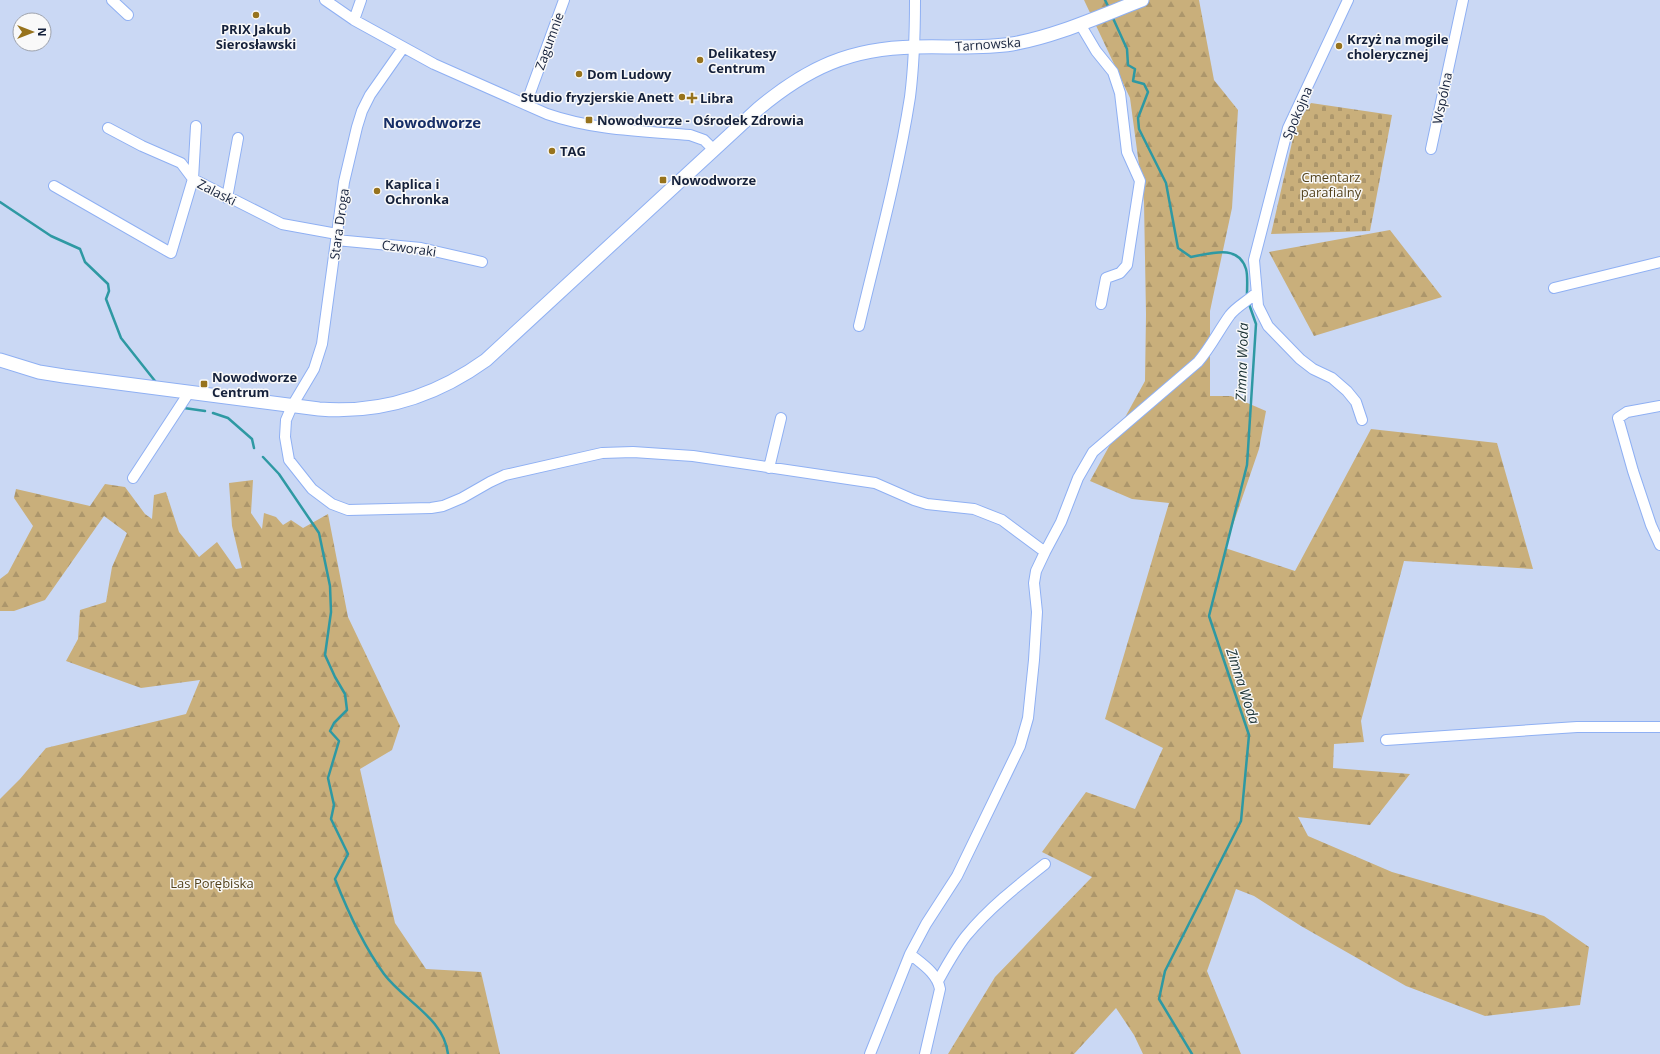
<svg xmlns="http://www.w3.org/2000/svg" width="1660" height="1054" font-family="'Open Sans',sans-serif">
<defs>
<pattern id="forest-firs" width="22" height="20" patternUnits="userSpaceOnUse"><rect width="22" height="20" fill="#c9af7b"/><path d="M5 1l3.5 6h-7zM16 11l3.5 6h-7z" fill="#ac966b"/></pattern>
<pattern id="cemetery-stones" width="16" height="16" patternUnits="userSpaceOnUse"><rect width="16" height="16" fill="#c9af7b"/><path d="M2 7V4a2 2 0 0 1 4 0v3zM10 15v-3a2 2 0 0 1 4 0v3z" fill="#ac966b"/></pattern>
</defs>
<rect width="100%" height="100%" fill="#cad8f4"/>
<path fill="url(#forest-firs)" d="M1084,0H1199L1214,80L1238,110L1232,208L1210,311V396H1231L1266,411L1259,449L1225,548L1295,571L1371,429L1497,443L1533,569L1404,561L1361,721L1364,742L1334,744L1333,768L1410,774L1370,825L1298,817L1308,836L1392,872L1544,916L1589,947L1580,1005L1485,1016L1406,986L1301,926L1254,896L1236,889L1207,971L1241,1054H1143L1134,1035L1116,1008L1074,1054H948L995,977L1092,877L1042,852L1086,792L1135,809L1163,748L1105,719L1169,503L1132,499L1090,481L1145,381L1146,314L1144,202L1130,98Z
M1390,230L1442,297L1314,336L1269,252Z
M253,480L251,513L262,529L264,513L276,517L283,525L291,520L303,528L328,514L348,617L400,726L392,750L360,769L395,923L426,969L481,972L500,1054H0V799L20,779L46,748L186,714L200,680L141,688L66,661L78,639L80,610L106,602L112,567L127,533L104,516L45,600L14,611H0V579L8,573L33,526L14,498L16,489L90,506L105,484L125,487L145,514L152,519L154,495L166,492L179,532L199,557L217,542L236,569L242,568L232,526L229,483Z"/>
<path fill="url(#cemetery-stones)" d="M1311,103L1392,115L1370,231L1271,234L1296,125Z"/>
<g fill="none" stroke-linecap="round" stroke-linejoin="round">
<path stroke="#2e99a3" stroke-width="2.5" d="M1105,0L1109,8
M1112,16L1127,49L1128,65L1135,69L1133,81L1144,84L1148,92L1138,118L1139,129L1166,183L1178,248L1191,257C1209,254 1238,243 1246,269C1248,276 1247,286 1247,294
M0,202L51,236L80,249L85,262L108,284L109,291L106,299L121,338L155,381
M184,408L205,411
M213,413L228,418L252,439L254,448
M263,457L279,474L319,533L330,586L331,612L325,655L335,677L345,694L347,710L334,723L330,731L339,741L328,778L334,805L331,819L348,854L335,879C348,912 363,945 384,974C404,1001 444,1018 448,1054
M1192,1054L1159,999L1165,971L1241,821L1249,735L1209,616L1247,465L1256,324L1249,304"/>
<defs>
<path id="minor" d="M112,0L128,15
M325,0L354,20L434,64L547,114C593,130 641,131 690,135L704,140L713,149
M1348,0L1288,128L1254,260L1258,306L1268,326L1300,359L1313,369L1332,378L1347,391L1356,402L1362,420
M354,20L361,0
M1080,24L1096,51L1113,72L1120,93L1127,152L1140,181L1127,265L1120,273L1106,278L1101,304
M403,48L370,95L362,111L357,127L344,182L322,344L314,369L292,406L286,420L285,437L289,460L312,489L332,504L348,510L431,508L443,506L462,498L490,482L505,475L602,453L633,452L693,456L875,483L914,500L927,504L974,509L1002,520L1045,552L1036,571L1034,583L1037,612L1034,660L1028,718L1020,746L957,876L926,924L910,954L870,1054
M526,104L564,0
M108,128L142,146L181,163L193,179L282,224L337,234
M1431,149L1463,0
M54,186L171,253L193,179L196,126
M227,198L238,138
M336,240L421,248L482,262
M1554,288L1660,262
M859,326C877,250 898,174 910,97C914,65 915,32 915,0
M1660,406L1627,412L1618,418L1633,471L1651,525L1660,545
M769,468L781,418
M133,478L190,391
M1045,552L1061,522L1078,478L1093,452L1198,362C1211,347 1219,330 1230,315C1237,306 1248,301 1256,293
M1386,740L1577,727H1660
M910,954C922,964 937,973 940,989L925,1054
M938,981C947,965 955,950 966,936C988,909 1017,886 1045,864"/>
<path id="major" d="M0,360L39,372L64,376L319,409C381,414 436,396 486,360L758,109C807,68 850,48 915,47C947,46 981,49 1012,44C1057,36 1100,16 1142,0"/>
</defs>
<use href="#minor" stroke="#8fb0f3" stroke-width="12"/>
<use href="#major" stroke="#8fb0f3" stroke-width="15"/>
<use href="#minor" stroke="#fff" stroke-width="10"/>
<use href="#major" stroke="#fff" stroke-width="13"/>
</g>
<g fill="#97731d" stroke="#f9f9f9" stroke-width="1.5">
<circle cx="256" cy="15" r="4"/>
<circle cx="1339" cy="46" r="4"/>
<circle cx="700" cy="60" r="4"/>
<circle cx="579" cy="74" r="4"/>
<circle cx="682" cy="97" r="4"/>
<path d="M690 92h4v4h4v4h-4v4h-4v-4h-4v-4h4z"/>
<rect x="585" y="116" width="8" height="8" rx="2"/>
<circle cx="552" cy="151" r="4"/>
<rect x="659" y="176" width="8" height="8" rx="2"/>
<circle cx="377" cy="191" r="4"/>
<rect x="200" y="380" width="8" height="8" rx="2"/>
</g>
<g text-anchor="middle" stroke-width="3" stroke-linejoin="round" paint-order="stroke">
<g font-size="13" font-weight="bold" fill="#15213b" stroke="#f9f9f9" text-anchor="start">
<text x="256" y="34" text-anchor="middle">PRIX Jakub<tspan x="256" dy="15">Sierosławski</tspan></text>
<text x="1347" y="44">Krzyż na mogile<tspan x="1347" dy="15">cholerycznej</tspan></text>
<text x="708" y="58">Delikatesy<tspan x="708" dy="15">Centrum</tspan></text>
<text x="587" y="79">Dom Ludowy</text>
<text x="674" y="102" text-anchor="end">Studio fryzjerskie Anett</text>
<text x="700" y="103">Libra</text>
<text x="597" y="125">Nowodworze - Ośrodek Zdrowia</text>
<text x="560" y="156">TAG</text>
<text x="671" y="185">Nowodworze</text>
<text x="385" y="189">Kaplica i<tspan x="385" dy="15">Ochronka</tspan></text>
<text x="212" y="382">Nowodworze<tspan x="212" dy="15">Centrum</tspan></text>
</g>
<g font-size="13" fill="#15213b" stroke="#f9f9f9">
<text transform="translate(549 41) rotate(-70)" y="5">Zagumnie</text>
<text transform="translate(988 44) rotate(-4)" y="5">Tarnowska</text>
<text transform="translate(1442 98) rotate(-78)" y="5">Wspólna</text>
<text transform="translate(1297 113) rotate(-67)" y="5">Spokojna</text>
<text transform="translate(217 192) rotate(27)" y="5">Zalaski</text>
<text transform="translate(339 224) rotate(-82)" y="5">Stara Droga</text>
<text transform="translate(409 248) rotate(8)" y="5">Czworaki</text>
</g>
<g font-size="13" fill="#53421c" stroke="#f9f9f9">
<text x="1331" y="182">Cmentarz<tspan x="1331" dy="15">parafialny</tspan></text>
<text x="212" y="888">Las Porębiska</text>
</g>
<g font-size="14" font-style="italic" fill="#1c3336" stroke="#f9f9f9">
<text transform="translate(1242 362) rotate(-88)" y="5">Zimna Woda</text>
<text transform="translate(1243 686) rotate(72)" y="5">Zimna Woda</text>
</g>
<g font-size="15" font-weight="bold" fill="#162e67" stroke="#f9f9f9">
<text x="432" y="128">Nowodworze</text>
</g>
</g>
<g transform="translate(32 32) rotate(90)"><circle r="19" fill="#f9f9f9" stroke="#9ea3ad"/>
<path d="M0-3L7 15L0 10L-7 15Z" fill="#97731d"/>
<text y="-6" font-size="11" font-weight="bold" text-anchor="middle" fill="#15213b">N</text>
</g>
</svg>
